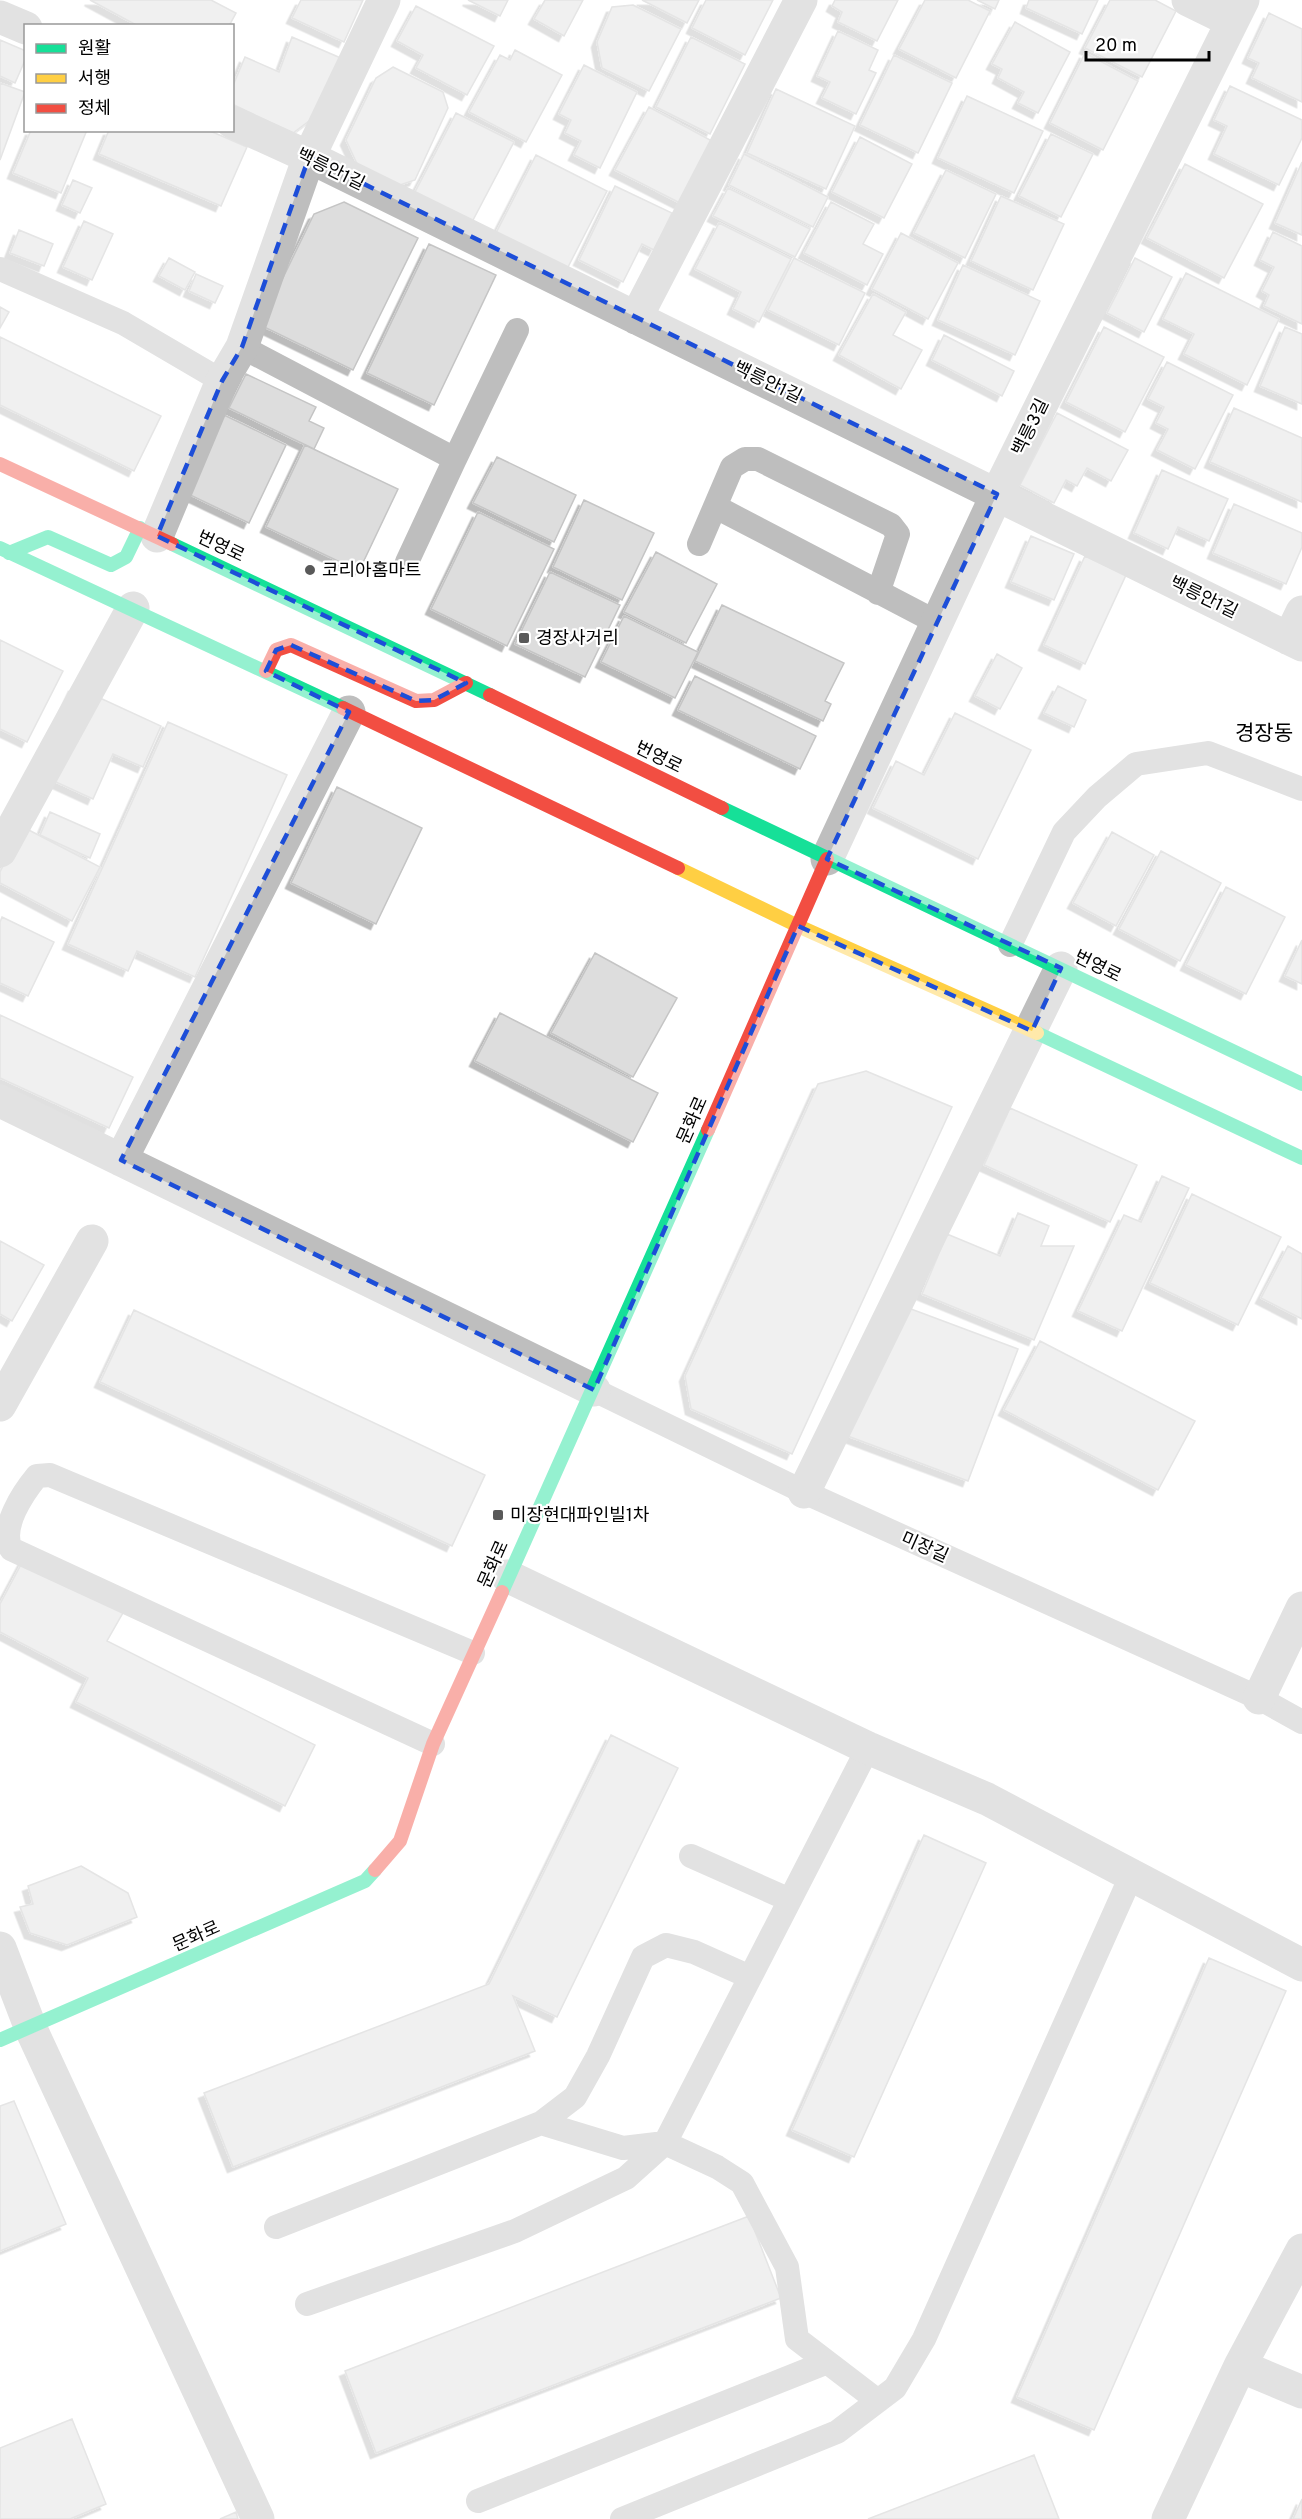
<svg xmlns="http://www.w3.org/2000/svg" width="1302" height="2519" font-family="Overpass,'Noto Sans KR',sans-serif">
<defs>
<filter id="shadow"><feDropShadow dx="-5.5" dy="5.5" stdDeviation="0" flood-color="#0004"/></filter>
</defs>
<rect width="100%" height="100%" fill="#fff"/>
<path fill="#ddd" stroke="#c5c5c5" stroke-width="1.5" filter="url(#shadow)" d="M90,0H211L236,13L229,26H138Z
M301,0H363L344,42L292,18Z
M468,0H508L500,16Z
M545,0H583L564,36L534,19Z
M642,0H699L687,23Z
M706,0H773L745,55L692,28Z
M835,0H898L877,41L838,22L842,12L832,6Z
M925,0H968L990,11L956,78L899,49Z
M977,0H999L995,9Z
M1029,0H1098L1082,34L1026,8Z
M1110,0H1155L1176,11L1142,77L1085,48Z
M633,5L681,29L649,91L602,68L597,42L612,7Z
M416,6L494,46L467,95L416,68L423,55L397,41Z
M1269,13L1302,29V102L1252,78L1259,63L1248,58Z
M1015,22L1070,52L1038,113L1018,103L1024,92L998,78L1002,69L992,64Z
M838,31L878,50L869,70L876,73L856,114L822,98L830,82L817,76Z
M292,37L343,59L321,112L293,133L232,104V88L245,57L279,72Z
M691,37L745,64L710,134L656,107Z
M0,40L26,51V58L15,83L0,76Z
M515,50L562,75L526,142L469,112L500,55L510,60Z
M1085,53L1138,81L1103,150L1050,123Z
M894,55L952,83L918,153L860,125Z
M584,65L637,92L600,168L574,155L581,141L565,133L571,120L559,114Z
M393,67L443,92L448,108L415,180L397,186L359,168L346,140L376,78Z
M0,83L25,92L0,160Z
M1230,86L1302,120V138L1279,185L1214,154L1227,126L1214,120Z
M776,89L855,126L826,189L747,153Z
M967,96L1043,131L1014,193L938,158Z
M649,107L712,141L680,203L615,170Z
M456,113L514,142L472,222L414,194Z
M31,130H87L61,193L13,173Z
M109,130H208L247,147L221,206L99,154Z
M1051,134L1093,154L1061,217L1019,196Z
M860,137L912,164L884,218L832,192Z
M744,154L828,197L813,227L729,185Z
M536,155L607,191L567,269L496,233Z
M1302,162V235L1275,223Z
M1185,164L1263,204L1224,278L1147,238Z
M946,170L996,194L965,258L914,233Z
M73,180L92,188L80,213L62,205Z
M615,186L672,213L654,250L642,244L623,282L579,260Z
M728,188L810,229L795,257L713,216Z
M1001,196L1064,224L1033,290L971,261Z
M344,202L418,238L353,370L260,325L314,214Z
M831,202L874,224L863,244L883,254L867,285L804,253Z
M84,221L113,234L92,280L63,267Z
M719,223L791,259L759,322L733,309L741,292L695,269Z
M19,230L53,244L44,266L10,253Z
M1273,232L1302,246V324L1264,306L1269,295L1262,291L1274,267L1260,260Z
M901,233L958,263L928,319L872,289Z
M429,244L496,275L434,405L367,373Z
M169,258L195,272L185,290L159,276Z
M794,258L865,293L839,345L768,310Z
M1135,258L1172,277L1144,332L1107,313Z
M963,265L1040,301L1015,355L938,320Z
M1186,273L1279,319L1247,385L1184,354L1194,334L1163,319Z
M196,274L223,286L215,303L189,291Z
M873,294L906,312L893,335L922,350L901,389L839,355Z
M0,307L9,312L0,328Z
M1104,327L1164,357L1125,432L1066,402Z
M1285,327L1302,334V404L1260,386Z
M944,335L1014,371L1002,396L932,360Z
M0,337L161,416L134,471L0,405Z
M1167,362L1233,395L1195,469L1157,450L1168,429L1156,423L1164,407L1148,399Z
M246,374L316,407L309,421L324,428L314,449L229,408Z
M1234,408L1302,438V502L1210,462Z
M1057,413L1128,450L1111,481L1087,468L1077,486L1066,480L1054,503L1020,485Z
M224,415L286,445L249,523L186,493Z
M305,445L398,489L359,571L266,527Z
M497,457L576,495L554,542L473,503Z
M1162,470L1228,499L1209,541L1178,527L1168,549L1134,533Z
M584,500L654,533L622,600L553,567Z
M1234,504L1302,533V547L1286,584L1213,553Z
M478,512L554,549L507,646L431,609Z
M1031,536L1074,554L1054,600L1011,582Z
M656,552L717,584L686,643L624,612Z
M1085,556L1126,575L1085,664L1044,645Z
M550,572L620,605L585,677L515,644Z
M722,605L844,663L825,701L831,704L823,721L695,661Z
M624,616L698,652L675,698L601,662Z
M0,640L63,671L27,742L0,729Z
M997,654L1022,668L1000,709L975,696Z
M695,676L816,736L800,769L678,710Z
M74,686L161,726L143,767L113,754L93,799L34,772Z
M1058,686L1086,700L1074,727L1044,713Z
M955,713L1031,750L978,859L873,808L896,761L924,775Z
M168,722L287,775L195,977L137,951L128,971L68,944Z
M337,787L422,828L376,924L291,883Z
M50,812L100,834L90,858L40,835Z
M23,827L100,867L72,921L0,883V872Z
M1112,832L1154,855L1116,926L1073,903Z
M1161,851L1221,883L1180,961L1119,929Z
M1226,887L1285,917L1246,994L1186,965Z
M2,917L54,942L28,996L0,983V922Z
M1302,940V984L1285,976Z
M595,953L677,998L633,1077L551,1033Z
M500,1013L658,1093L633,1142L475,1061Z
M0,1015L133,1077L109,1128L0,1078Z
M866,1071L952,1107L792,1454L691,1409L685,1376L818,1084Z
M1010,1108L1137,1165L1110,1222L984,1165Z
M1162,1176L1189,1188L1122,1331L1078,1311L1124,1215L1141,1222Z
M1192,1194L1281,1237L1238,1325L1150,1283Z
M1018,1213L1049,1226L1041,1246H1074L1034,1340L922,1294L947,1234L1000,1256Z
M0,1241L44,1265L12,1321L0,1314Z
M1288,1246L1302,1254V1319L1261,1298Z
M895,1303L1018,1349L968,1481L845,1435Z
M134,1310L485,1475L452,1546L100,1382Z
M1040,1341L1195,1421L1158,1490L1004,1410Z
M24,1559L124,1611L107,1641L315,1745L285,1806L76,1702L88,1678L0,1632V1604Z
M611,1735L678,1768L557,2017L513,1996L535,2051L233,2167L204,2093L489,1984Z
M924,1835L986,1863L854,2157L792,2130Z
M81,1866L128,1893L137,1917L67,1945L30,1933L20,1907L33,1904L28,1886Z
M1209,1958L1286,1991L1094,2430L1017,2397Z
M14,2101L66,2224L0,2251V2106Z
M749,2216L781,2298L376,2453L345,2371Z
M72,2419L106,2504L70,2519H0V2448Z
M1034,2455L1059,2519H868Z
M1302,2499V2519H1293Z
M236,2512L238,2519H220Z"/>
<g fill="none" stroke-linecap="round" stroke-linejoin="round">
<path stroke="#bebebe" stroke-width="24" d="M0,269L123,323L222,381
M242,347L455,459L517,330
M716,507L938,623
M699,544L732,467L745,459H758L891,525L898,534L878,593
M407,562L455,459
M1010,945L1064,832L1097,797L1136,764L1208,753L1302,789
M594,1390L804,1492L1259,1698L1302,1722
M433,1744L11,1549C0,1527 23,1493 37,1476L50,1475L473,1653
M691,1856L790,1900
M541,2123L623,2148L665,2143L717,2167L742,2183L787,2267L797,2339L878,2401
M276,2227L541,2123L575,2097L598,2056L643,1957L666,1945L694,1952L750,1977
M307,2304L515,2231L626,2178L665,2143L868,1748
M478,2501L825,2363
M622,2519L837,2432L895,2388L924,2339L1132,1874"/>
<path stroke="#bebebe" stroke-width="33" d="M1188,0L1231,21
M0,17L26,28
M232,122L309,157L1302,645
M636,318L801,0
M157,536L222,381L242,347L309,157L384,0
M1289,639L1302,612
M0,851L133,608
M827,859L997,494L1243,0
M0,1101L594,1390
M121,1160L349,712
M0,1405L92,1241
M804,1492L1061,968
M507,1576L868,1748L987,1799L1302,1965
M1259,1698L1302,1608
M0,1948L31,2029L258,2519
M1240,2366L1302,2250
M1168,2519L1240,2366L1302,2392"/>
<path stroke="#16e098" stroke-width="14" d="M172,544L490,695
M0,548L343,708
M9,553L48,537L111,565L126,557L140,528
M722,808L1302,1084
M1037,1033L1302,1158
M502,1592L708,1130
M0,2040L365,1881L375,1870"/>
<path stroke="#ffcf43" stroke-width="14" d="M678,868L798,926L1037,1033"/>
<path stroke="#f24e42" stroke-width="14" d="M0,464L172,544
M266,671L276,650L291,645L416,701L434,700L466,683
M490,695L722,808
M343,708L678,868
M708,1130L827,859
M375,1870L400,1841L433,1744L502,1592"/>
</g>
<path d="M0 0H1302V2519H0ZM309,157L997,494L827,859L1061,968L1032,1031L798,926L594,1390L121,1160L349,712L266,671L276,650L291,645L416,701L434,700L466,683L157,536L222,381L242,347Z" fill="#fff" fill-opacity=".55" fill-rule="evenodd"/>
<path fill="none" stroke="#1d4ed8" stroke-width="4.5" stroke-dasharray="12 8" stroke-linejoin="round" d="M309,157L997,494L827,859L1061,968L1032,1031L798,926L594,1390L121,1160L349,712L266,671L276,650L291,645L416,701L434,700L466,683L157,536L222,381L242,347Z"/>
<g fill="#595959" stroke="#fff" stroke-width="2">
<circle cx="310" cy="570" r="6"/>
<rect x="518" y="632" width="12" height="12" rx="3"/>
<rect x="492" y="1509" width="12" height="12" rx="3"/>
</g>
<g text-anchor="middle" stroke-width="4.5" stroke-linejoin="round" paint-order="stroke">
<g font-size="18" fill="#000" stroke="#fff">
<text transform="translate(331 169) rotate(26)" y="6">백릉안1길</text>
<text transform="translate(768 382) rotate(26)" y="6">백릉안1길</text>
<text transform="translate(1030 427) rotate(-64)" y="6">백릉3길</text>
<text transform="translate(221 546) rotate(25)" y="6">번영로</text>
<text transform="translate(1204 597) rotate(26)" y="6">백릉안1길</text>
<text transform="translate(659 757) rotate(26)" y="6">번영로</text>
<text transform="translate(1098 966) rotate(26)" y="6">번영로</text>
<text transform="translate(692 1120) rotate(-66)" y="6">문화로</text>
<text transform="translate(925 1547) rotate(24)" y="6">미장길</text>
<text transform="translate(493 1564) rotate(-66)" y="6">문화로</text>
<text transform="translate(196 1936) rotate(-24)" y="6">문화로</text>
</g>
<g font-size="18" fill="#000" stroke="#fff" text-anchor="start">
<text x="322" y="576">코리아홈마트</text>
<text x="536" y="644">경장사거리</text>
<text x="510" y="1521">미장현대파인빌1차</text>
</g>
<g font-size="21" fill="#000" stroke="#fff">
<text x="1264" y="740">경장동</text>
</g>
</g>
<rect x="24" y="24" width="210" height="108" fill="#ffffff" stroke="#999999" stroke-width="1.5"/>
<rect x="36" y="44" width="30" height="9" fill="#16e098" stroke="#999999" stroke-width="1.5"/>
<text x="78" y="54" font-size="18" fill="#000000">원활</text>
<rect x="36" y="74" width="30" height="9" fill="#ffcf43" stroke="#999999" stroke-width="1.5"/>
<text x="78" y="84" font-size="18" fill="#000000">서행</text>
<rect x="36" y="104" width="30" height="9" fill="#f24e42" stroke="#999999" stroke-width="1.5"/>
<text x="78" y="114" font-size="18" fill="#000000">정체</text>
<path d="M1086 51v9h123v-9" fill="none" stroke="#000000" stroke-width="3"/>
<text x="1095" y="51" font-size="18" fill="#000000" stroke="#ffffff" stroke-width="4.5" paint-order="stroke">20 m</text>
</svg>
